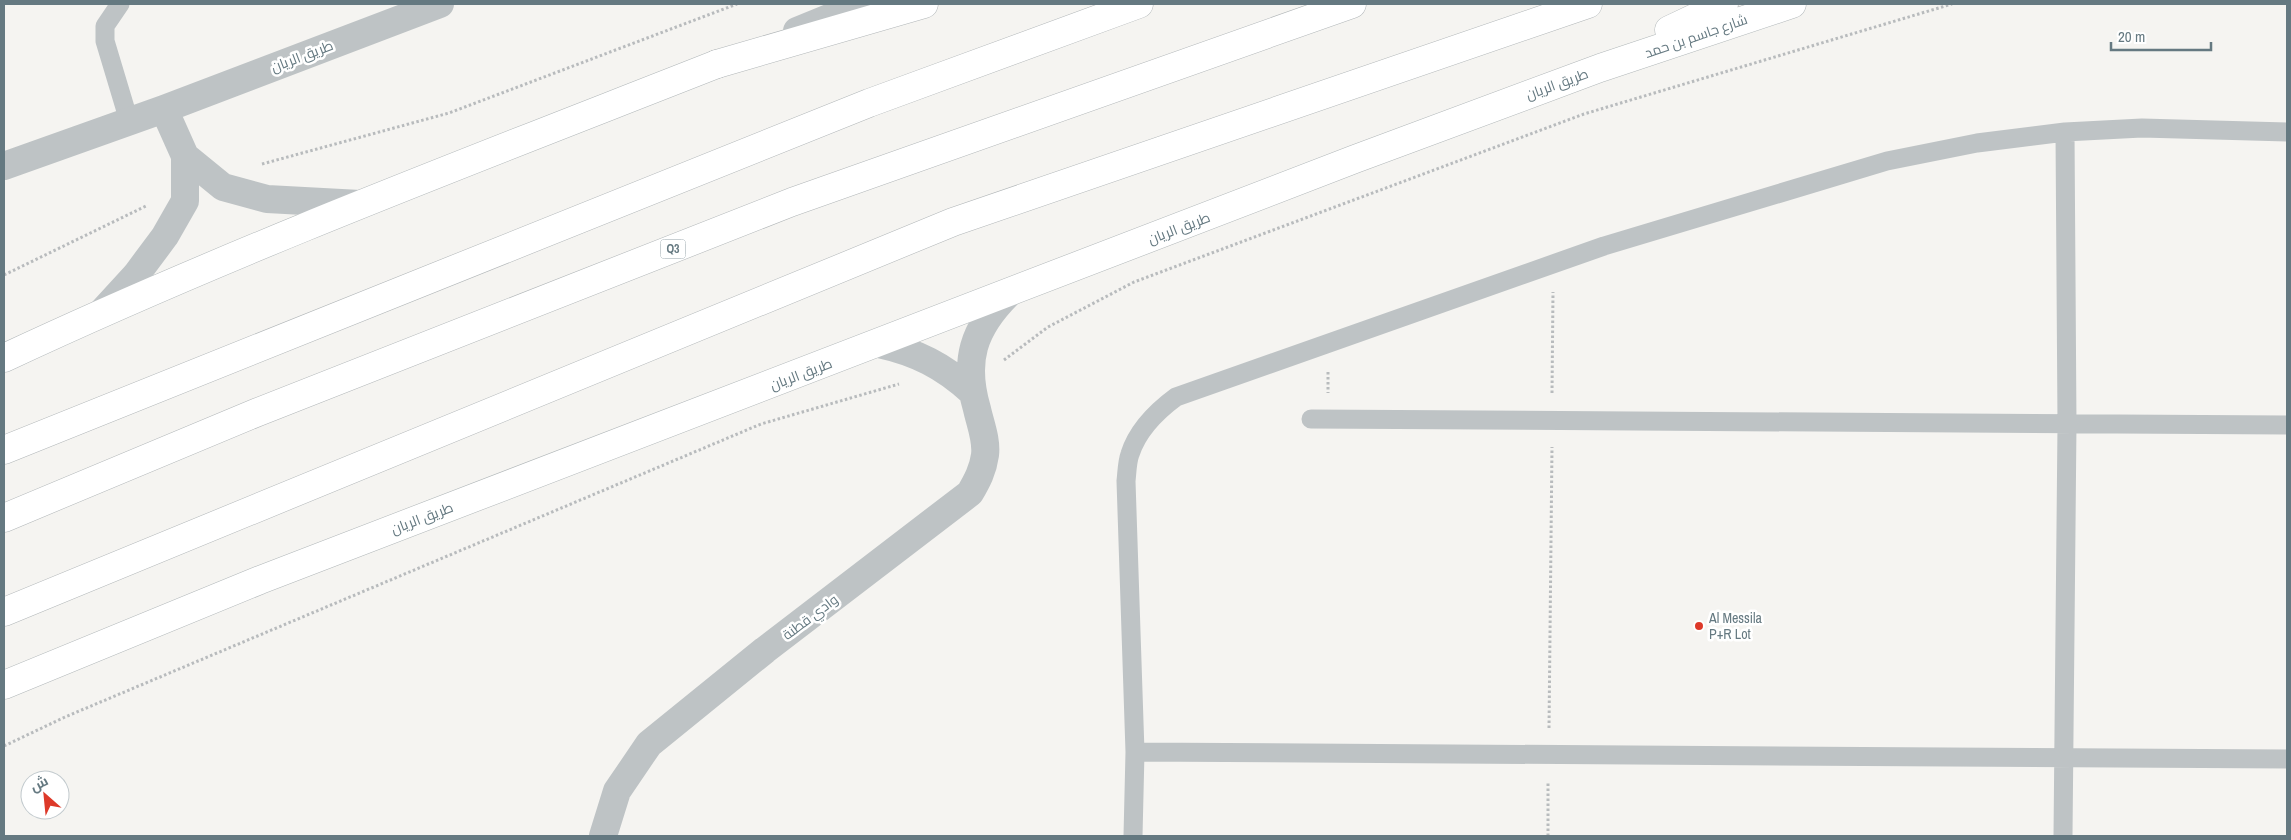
<svg xmlns="http://www.w3.org/2000/svg" width="2291" height="840" font-family="'Archivo Narrow',Cairo,sans-serif">
<rect width="100%" height="100%" fill="#f5f4f1"/>
<g fill="none" stroke-linecap="round" stroke-linejoin="round">
<defs>
<path id="primary" d="M1669,30L1724,4
M4,358C237,249 478,158 717,64
M4,685L260,580L1355,159L1600,68L1792,4"/>
<path id="trunk" d="M717,64L924,4
M4,450L869,103L1139,4
M4,518L258,412L792,202L1352,4
M4,612L953,222L1588,4"/>
</defs>
<use href="#primary" stroke="#b1b7b9" stroke-width="29"/>
<use href="#trunk" stroke="#b1b6b8" stroke-width="29"/>
<path stroke="#b8bbbd" stroke-width="3" stroke-dasharray="2.5 2.5" stroke-linecap="butt" d="M262,164L449,113L737,4
M4,275L146,206
M1004,360L1048,327L1134,282L1584,114L1952,4
M1328,372V393
M1552,393L1553,292
M1549,728L1552,447
M4,746L65,717L761,424L899,384
M1548,836V782"/>
<path stroke="#bec3c5" stroke-width="19" d="M120,4L105,26V41L129,121
M1311,419L2287,425
M1135,752L2287,759
M1133,836L1135,752L1126,481C1127,473 1127,462 1130,454C1138,429 1157,411 1176,397L1604,246L1887,161L1977,143L2065,132L2142,128L2287,132
M2063,836L2067,424L2065,132"/>
<path stroke="#bec3c5" stroke-width="28" d="M797,31L863,4
M185,156L223,187L267,199L360,204
M4,166L164,109L440,4
M103,311L136,275L165,236L185,201V156L164,109
M879,344C916,352 944,366 972,392
M603,836L617,791L649,744L765,650L970,493C977,481 983,470 985,455C987,440 980,423 977,409C963,361 973,329 1008,294"/>
<use href="#primary" stroke="#fff" stroke-width="28"/>
<use href="#trunk" stroke="#fff" stroke-width="28"/>
</g>
<circle fill="#dd3929" stroke="#fff" stroke-width="2" cx="1699" cy="626" r="5"/>
<g text-anchor="middle" stroke-width="5" stroke-linejoin="round" paint-order="stroke">
<rect fill="#fff" stroke="#93a1a7" stroke-width="1" x="660.5" y="239.5" width="25" height="19" rx="4"/>
<g font-size="12" font-weight="bold" fill="#657981">
<text x="673" y="253">Q3</text>
</g>
<g font-size="14" fill="#657981" stroke="#fff">
<text transform="translate(1696 36) rotate(-19)" y="5">شارع جاسم بن حمد</text>
<text transform="translate(302 56) rotate(-21)" y="5">طريق الريان</text>
<text transform="translate(1557 84) rotate(-20)" y="5">طريق الريان</text>
<text transform="translate(1179 228) rotate(-21)" y="5">طريق الريان</text>
<text transform="translate(801 374) rotate(-21)" y="5">طريق الريان</text>
<text transform="translate(422 518) rotate(-21)" y="5">طريق الريان</text>
<text transform="translate(810 617) rotate(-37)" y="5">وادي قطنة</text>
</g>
<g font-size="14" fill="#657981" stroke="#fff" text-anchor="start">
<text x="1709" y="623">Al Messila<tspan x="1709" dy="16">P+R Lot</tspan></text>
</g>
</g>
<rect width="2291" height="840" fill="none" stroke="#657981" stroke-width="10"/>
<g transform="translate(45 795) rotate(333)"><circle r="24" fill="#ffffff" stroke="#c1c9cd"/>
<path d="M0-4L9 19L0 12L-9 19Z" fill="#dd3929"/>
<text y="-8" font-size="14" font-weight="bold" text-anchor="middle" fill="#657981">ش</text>
</g>
<path d="M2111 42v8h100v-8" fill="none" stroke="#657981" stroke-width="2.5"/>
<text x="2118" y="42" font-size="15" fill="#657981" stroke="#ffffff" stroke-width="4" paint-order="stroke">20 m</text>
</svg>
